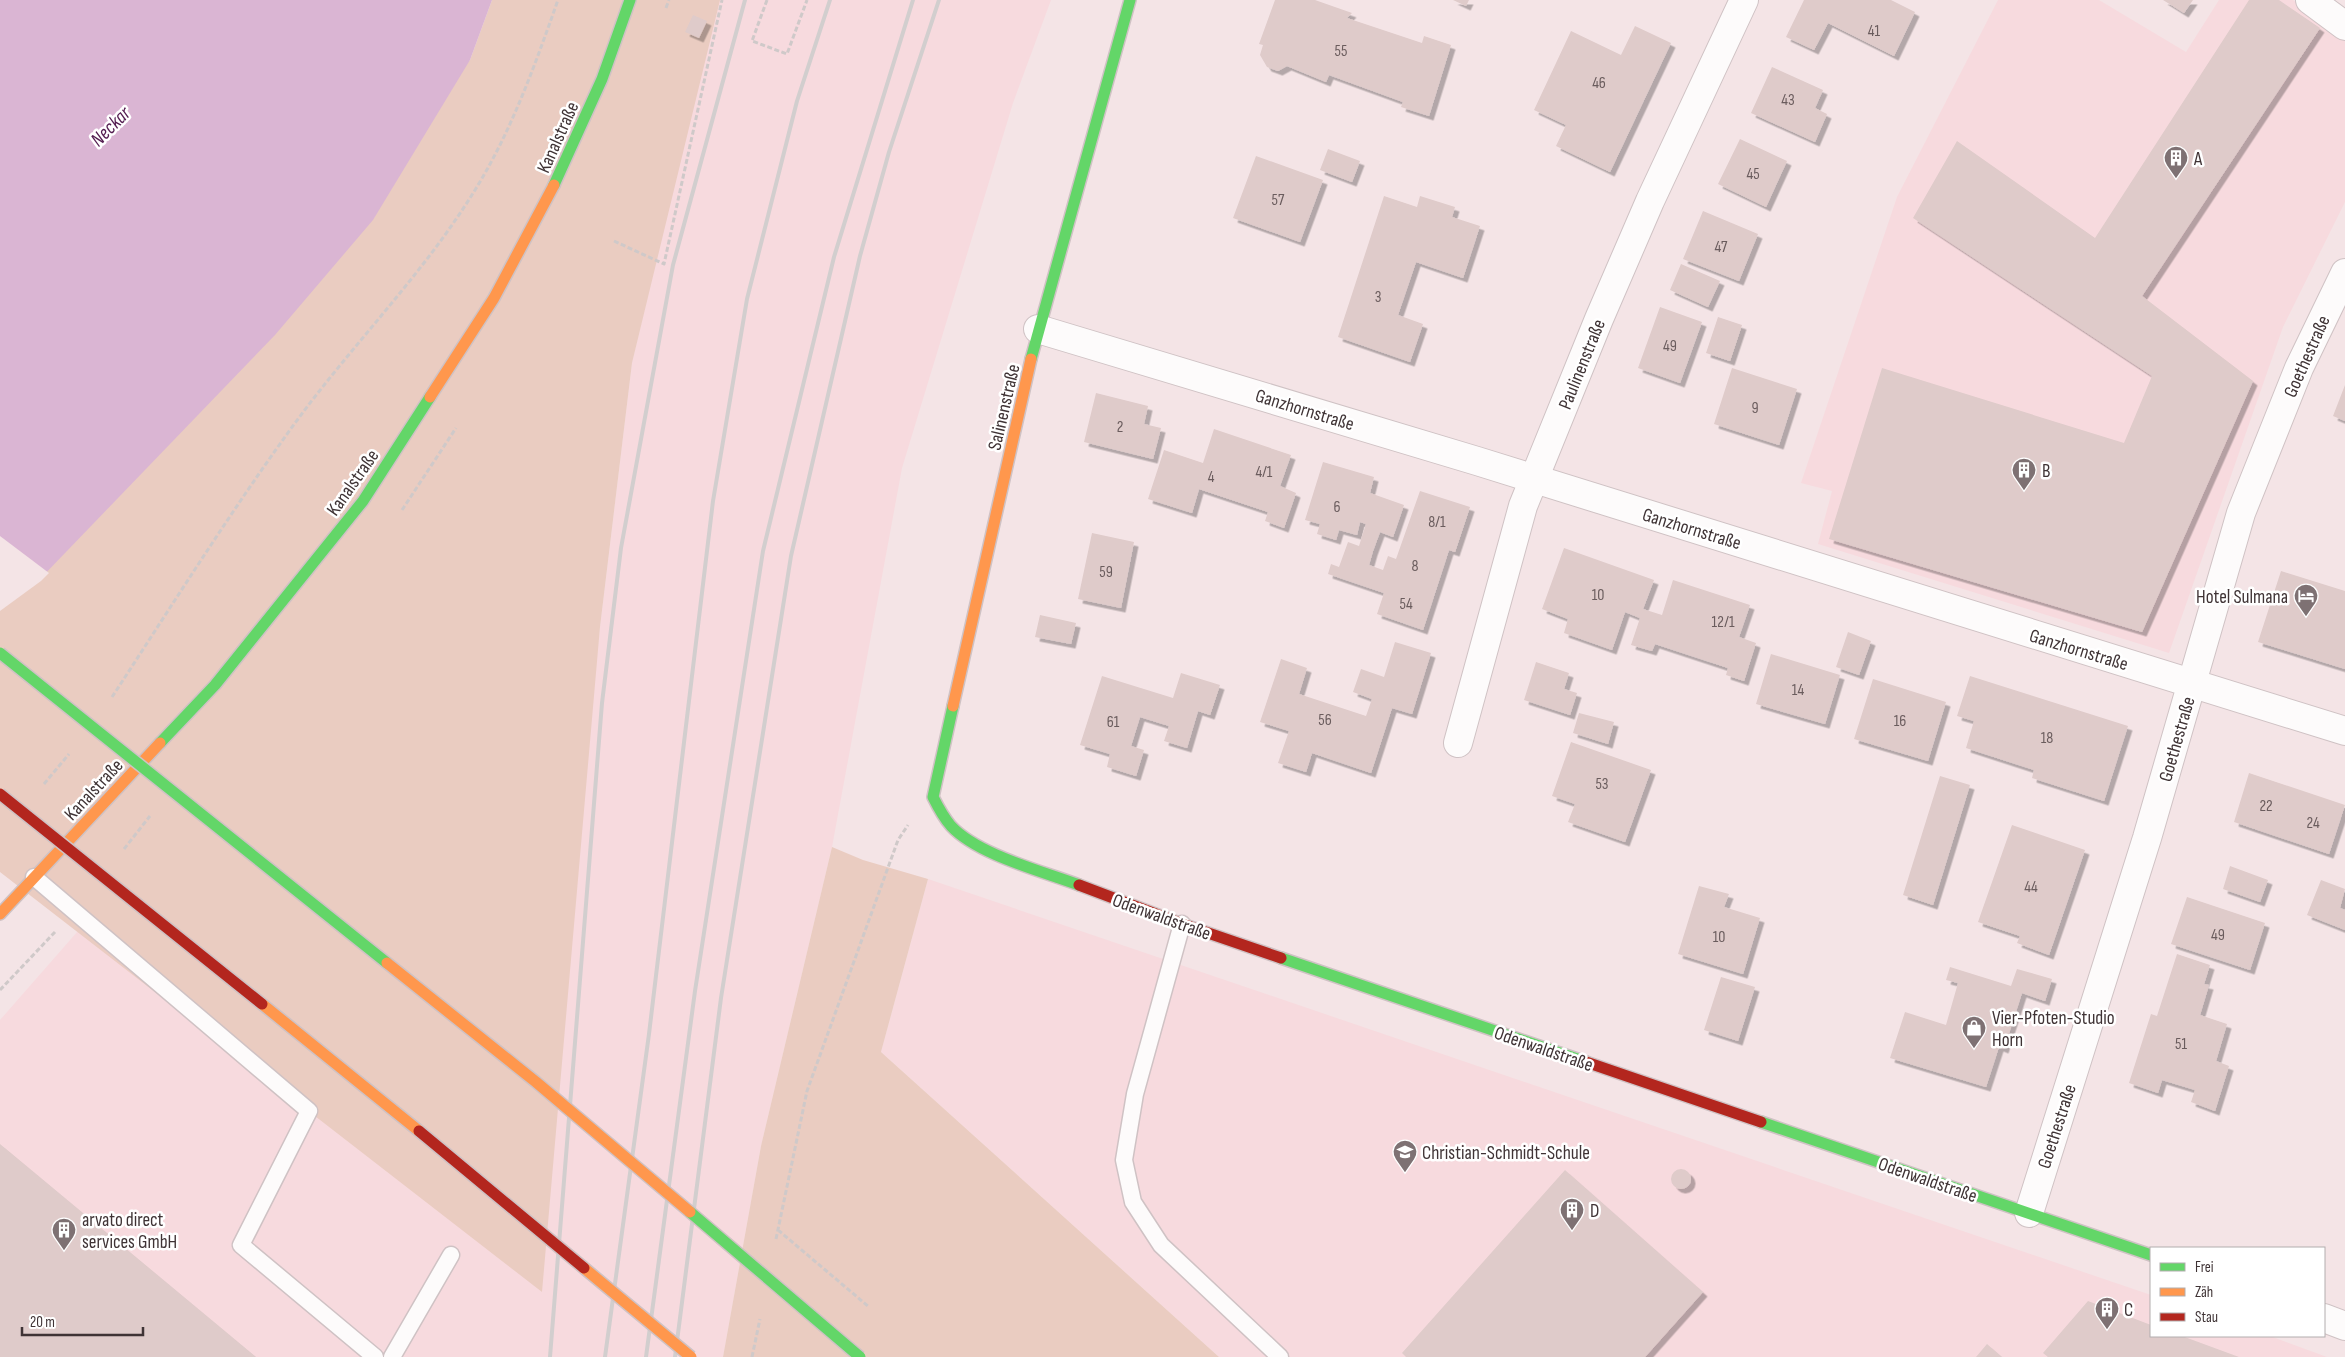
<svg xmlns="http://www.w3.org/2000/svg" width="2345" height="1357" font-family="'Sofia Sans Condensed',sans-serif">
<defs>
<filter id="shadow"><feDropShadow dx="4.5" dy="4.5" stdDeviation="0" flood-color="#0004"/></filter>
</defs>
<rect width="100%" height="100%" fill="#f4e4e6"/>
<path fill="#f7dade" d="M717,0H1051L1013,103L902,468L832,847L761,1146L723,1357H0V1020L78,931L528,1280L600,627L632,363Z
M1998,0H2099L2186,52L2219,0H2293L2345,37V202L2283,327L2169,653L1818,544L1832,491L1801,483L1897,197Z
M928,879L2151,1295V1336H2270L2327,1357H1219L881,1052Z"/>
<path fill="#eaccc1" d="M492,0H720L632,363L600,627L542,1292L0,872V608L470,60Z
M832,847L863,860L928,879L881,1052L1219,1357H723L761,1146Z"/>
<path fill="#dab5d3" d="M0,0H492L470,60L373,220L275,335L40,579L0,608Z"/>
<path fill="#f4e4e6" d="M0,536L49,573L41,581L0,611Z"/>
<path fill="#dfcbca" filter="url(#shadow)" d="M1275,0H1315L1352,13L1347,18L1422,43L1424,36L1451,45L1429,116L1401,107L1403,102L1329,75L1326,82L1287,66L1278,71L1267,67L1260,55L1263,45L1259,44Z
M1453,0H1469L1466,6Z
M1804,0H1891L1915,12L1894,56L1828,23L1814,50L1786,37Z
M2163,0H2193L2184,13Z
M2249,0H2279L2320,28L2142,296L2253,381L2142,632L1829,539L1882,368L2124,443L2152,376L1913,218L1957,141L2095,238Z
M693,15L707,21L699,38L685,32Z
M1635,26L1671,43L1610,172L1556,146L1566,125L1534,110L1571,31L1621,55Z
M1772,67L1823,90L1815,108L1827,114L1815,142L1751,113Z
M1740,139L1787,161L1766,207L1718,184Z
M1328,149L1360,161L1352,182L1320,170Z
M1256,156L1323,180L1300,242L1233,218Z
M1384,196L1417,207L1420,196L1455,207L1452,217L1480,226L1463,278L1416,262L1398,315L1423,324L1410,362L1338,337Z
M1703,211L1758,234L1739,281L1683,259Z
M1681,264L1720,281L1708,307L1670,290Z
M1660,307L1702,322L1680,383L1638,368Z
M1718,317L1742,325L1730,361L1706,353Z
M1732,368L1797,389L1779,445L1714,424Z
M2345,385V421L2333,416Z
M1096,393L1148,406L1144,424L1161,428L1153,459L1084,442Z
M1214,429L1291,455L1280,486L1296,493L1284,528L1265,521L1268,512L1199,489L1192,513L1148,499L1164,450L1203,463Z
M1323,462L1374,477L1370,493L1404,505L1393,537L1380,532L1373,551L1369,565L1383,570L1388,556L1396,559L1420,491L1470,507L1455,552L1449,550L1423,630L1377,614L1384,593L1328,574L1331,564L1339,567L1348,542L1359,546L1366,524L1360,522L1357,535L1339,530L1336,540L1317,534L1320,524L1305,520Z
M1092,533L1134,542L1121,608L1078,599Z
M1564,548L1654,580L1643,609L1662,615L1673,580L1750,605L1739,637L1756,643L1744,681L1726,675L1728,668L1655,644L1652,651L1631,645L1640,618L1625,612L1612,650L1564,633L1568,619L1542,609Z
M2281,571L2345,591V669L2258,642Z
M1040,615L1076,623L1071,644L1035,637Z
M1848,632L1871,641L1859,675L1836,667Z
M1395,642L1431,653L1412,714L1392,708L1371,773L1312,753L1306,772L1278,763L1289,731L1260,722L1281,659L1307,668L1299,694L1366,716L1372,699L1353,692L1361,669L1384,677Z
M1771,654L1840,675L1825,724L1756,704Z
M1536,662L1569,673L1564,689L1577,693L1570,715L1524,700Z
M1181,673L1220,685L1210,715L1198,711L1187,748L1164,741L1169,726L1140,717L1131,746L1144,750L1136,776L1107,767L1110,754L1080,745L1102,676L1173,698Z
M1970,676L2128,726L2104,801L2032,778L2034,770L1966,748L1974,721L1957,716Z
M1873,679L1946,702L1928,761L1854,739Z
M1579,713L1614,722L1608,744L1573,733Z
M1571,742L1651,770L1625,842L1568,822L1575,804L1552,796Z
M2249,773L2345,805L2329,854L2234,822Z
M1940,776L1970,785L1933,905L1903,895Z
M2012,825L2085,850L2049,955L2017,943L2020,936L1978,922Z
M2230,866L2268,880L2260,902L2223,889Z
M2321,880L2345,889L2340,908L2345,910V930L2307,915Z
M1699,886L1729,894L1724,907L1760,918L1743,974L1678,954Z
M2187,897L2265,923L2250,970L2171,944Z
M2177,954L2210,965L2204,984L2209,985L2200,1015L2227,1024L2216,1061L2229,1066L2215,1111L2191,1102L2195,1090L2162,1080L2158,1093L2129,1083L2151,1014L2157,1016Z
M1950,967L2011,986L2017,969L2052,979L2045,1001L2022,993L2004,1049L1999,1047L1986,1087L1890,1058L1905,1012L1946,1025L1958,983L1946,980Z
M1721,977L1755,987L1738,1041L1704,1030Z
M0,1144L256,1357H0Z
M1671 1179a10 10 0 1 1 20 0a10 10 0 1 1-20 0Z
M1565,1170L1703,1292L1645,1357H1406L1402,1353Z
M2088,1301L2151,1325V1336H2182L2239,1357H2048L2043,1353Z
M1987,1344L2002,1357H1976Z"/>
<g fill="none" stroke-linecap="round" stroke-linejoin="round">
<defs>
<path id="lane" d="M34,877L309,1111L241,1245L375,1357
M1182,924L1135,1094L1124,1160L1133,1202L1161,1245L1280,1357
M392,1357L451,1255"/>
<path id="street" d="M2310,0L2345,26
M1038,329L1477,461L2345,731
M1458,743L1523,506L1599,319L1650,201L1744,0
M2029,1213L2147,838L2241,513L2299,368L2345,273
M2324,1318L2345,1326"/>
<path id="fast" d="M554,185L602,79L630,0
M1031,359L1130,0
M953,706L933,797C938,807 944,818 951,826C978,855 1042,871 1079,885
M160,743L215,685L363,501L430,397
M1281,958L1586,1062
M1761,1122L2151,1255"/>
<path id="slow" d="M430,397L494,298L554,185
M953,706L1031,359
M0,914L160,743"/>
<path id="jam" d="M1079,885L1182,924L1281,958
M1586,1062L1761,1122"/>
</defs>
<use href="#lane" stroke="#cfc2c4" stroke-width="19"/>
<use href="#street" stroke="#cfc2c4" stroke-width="30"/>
<use href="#fast" stroke="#cfc2c4" stroke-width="14"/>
<use href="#slow" stroke="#cfc2c4" stroke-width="14"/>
<use href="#jam" stroke="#cfc2c4" stroke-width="14"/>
<path stroke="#cfc9c9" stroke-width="3" stroke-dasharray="5 2.5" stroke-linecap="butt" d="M767,0L752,41L787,54L807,0
M666,8L669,0
M614,241L664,264L722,0
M402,510L456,428
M112,697C173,604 232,509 298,419C357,339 430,267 481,180C514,124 536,62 558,0
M44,784L69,754
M124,849L150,816
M0,990L55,932
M778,1230L869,1307
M776,1239L807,1091L898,840L908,825
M752,1357L760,1319"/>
<use href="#lane" stroke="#fdfbfb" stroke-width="16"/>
<use href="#street" stroke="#fdfbfb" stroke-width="28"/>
<use href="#fast" stroke="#63d668" stroke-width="11"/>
<use href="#slow" stroke="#ff974d" stroke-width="11"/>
<use href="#jam" stroke="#b3261e" stroke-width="11"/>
<path stroke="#d2cece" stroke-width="4" d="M550,1357L602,703L621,548L673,265L745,0
M605,1357L649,1034L713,501L747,299L797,101L830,0
M646,1357L695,991L763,551L834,257L913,0
M675,1357L721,998L791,556L860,256L889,152L939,0"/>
<defs>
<path id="fast-bridge" d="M0,653L387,963
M690,1212L860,1357"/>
<path id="slow-bridge" d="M387,963L536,1082L690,1212
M262,1004L419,1131
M584,1268L691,1357"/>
<path id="jam-bridge" d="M0,794L262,1004
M419,1131L584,1268"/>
</defs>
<use href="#fast-bridge" stroke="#cfc2c4" stroke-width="14" stroke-linecap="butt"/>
<use href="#slow-bridge" stroke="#cfc2c4" stroke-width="14" stroke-linecap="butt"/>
<use href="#jam-bridge" stroke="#cfc2c4" stroke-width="14" stroke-linecap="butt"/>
<use href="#fast-bridge" stroke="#63d668" stroke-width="11"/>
<use href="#slow-bridge" stroke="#ff974d" stroke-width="11"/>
<use href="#jam-bridge" stroke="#b3261e" stroke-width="11"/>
</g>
<defs>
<symbol id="building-pin" viewBox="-11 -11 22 30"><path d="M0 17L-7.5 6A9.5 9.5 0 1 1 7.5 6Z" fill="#7e7173" stroke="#fff"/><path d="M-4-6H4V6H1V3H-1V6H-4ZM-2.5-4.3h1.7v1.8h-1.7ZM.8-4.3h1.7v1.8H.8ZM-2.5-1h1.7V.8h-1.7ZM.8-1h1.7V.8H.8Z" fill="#fff"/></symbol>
<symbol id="hotel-pin" viewBox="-11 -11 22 30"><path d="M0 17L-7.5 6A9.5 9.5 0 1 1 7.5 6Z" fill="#7e7173" stroke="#fff"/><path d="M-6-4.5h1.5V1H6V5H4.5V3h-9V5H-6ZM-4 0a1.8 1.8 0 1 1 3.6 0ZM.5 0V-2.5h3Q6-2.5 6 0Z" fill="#fff"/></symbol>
<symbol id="shop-pin" viewBox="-11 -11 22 30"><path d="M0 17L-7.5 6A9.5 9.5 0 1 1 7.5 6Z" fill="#7e7173" stroke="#fff"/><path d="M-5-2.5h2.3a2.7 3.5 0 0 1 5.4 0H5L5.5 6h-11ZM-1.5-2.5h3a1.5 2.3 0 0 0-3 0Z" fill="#fff"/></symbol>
<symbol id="school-pin" viewBox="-11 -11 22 30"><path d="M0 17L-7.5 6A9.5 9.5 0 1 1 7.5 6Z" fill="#7e7173" stroke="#fff"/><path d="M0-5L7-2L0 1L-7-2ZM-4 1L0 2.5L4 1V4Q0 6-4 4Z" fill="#fff"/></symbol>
</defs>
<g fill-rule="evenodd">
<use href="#building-pin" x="2162" y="144" width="28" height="38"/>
<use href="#building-pin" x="2010" y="456" width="28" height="38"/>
<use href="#hotel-pin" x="2292" y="582" width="28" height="38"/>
<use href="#shop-pin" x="1960" y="1014" width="28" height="38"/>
<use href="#school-pin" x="1391" y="1138" width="28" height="38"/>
<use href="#building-pin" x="1558" y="1196" width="28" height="38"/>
<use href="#building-pin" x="50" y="1216" width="28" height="38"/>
<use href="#building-pin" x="2093" y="1295" width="28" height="38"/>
</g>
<g text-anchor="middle" stroke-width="5" stroke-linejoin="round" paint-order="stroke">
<g font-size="16" fill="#6a5c5d">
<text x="1874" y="36">41</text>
<text x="1341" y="56">55</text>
<text x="1599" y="88">46</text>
<text x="1788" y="105">43</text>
<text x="1753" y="179">45</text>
<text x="1278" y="205">57</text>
<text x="1721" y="252">47</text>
<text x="1378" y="302">3</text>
<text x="1670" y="351">49</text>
<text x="1755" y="413">9</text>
<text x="1120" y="432">2</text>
<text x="1264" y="477">4/1</text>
<text x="1211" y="482">4</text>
<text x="1337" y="512">6</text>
<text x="1437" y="527">8/1</text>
<text x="1415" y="571">8</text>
<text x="1106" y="577">59</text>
<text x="1598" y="600">10</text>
<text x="1406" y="609">54</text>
<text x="1723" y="627">12/1</text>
<text x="1798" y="695">14</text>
<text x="1325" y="725">56</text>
<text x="1900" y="726">16</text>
<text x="1113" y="727">61</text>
<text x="2047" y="743">18</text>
<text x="1602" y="789">53</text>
<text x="2266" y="811">22</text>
<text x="2313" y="828">24</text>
<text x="2031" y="892">44</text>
<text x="2218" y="940">49</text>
<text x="1719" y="942">10</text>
<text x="2181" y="1049">51</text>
</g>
<g font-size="19" fill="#3f3335" stroke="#fff">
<text transform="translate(557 137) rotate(-66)" y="7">Kanalstraße</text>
<text transform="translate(2306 356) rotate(-66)" y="7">Goethestraße</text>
<text transform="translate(1581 364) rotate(-68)" y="7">Paulinenstraße</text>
<text transform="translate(1003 407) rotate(-77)" y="7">Salinenstraße</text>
<text transform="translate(1305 409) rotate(17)" y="7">Ganzhornstraße</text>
<text transform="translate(352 482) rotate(-55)" y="7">Kanalstraße</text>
<text transform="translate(1692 528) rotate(17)" y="7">Ganzhornstraße</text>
<text transform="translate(2079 649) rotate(17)" y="7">Ganzhornstraße</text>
<text transform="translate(2176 739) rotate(-74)" y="7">Goethestraße</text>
<text transform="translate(93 789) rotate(-47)" y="7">Kanalstraße</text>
<text transform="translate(1162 916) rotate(20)" y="7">Odenwaldstraße</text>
<text transform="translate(1544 1048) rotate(19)" y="7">Odenwaldstraße</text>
<text transform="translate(2056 1126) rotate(-72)" y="7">Goethestraße</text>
<text transform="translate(1928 1179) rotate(19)" y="7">Odenwaldstraße</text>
</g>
<g font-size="19" fill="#3f3335" stroke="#fff" text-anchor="start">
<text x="2194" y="165">A</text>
<text x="2042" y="477">B</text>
<text x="2288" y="603" text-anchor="end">Hotel Sulmana</text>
<text x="1992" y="1024">Vier-Pfoten-Studio<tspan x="1992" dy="22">Horn</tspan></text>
<text x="1422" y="1159">Christian-Schmidt-Schule</text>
<text x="1590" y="1217">D</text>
<text x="82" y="1226">arvato direct<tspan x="82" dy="22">services GmbH</tspan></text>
<text x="2124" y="1316">C</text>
</g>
<g font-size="20" font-style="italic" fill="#531c50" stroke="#fff">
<text transform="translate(110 126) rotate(-45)" y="7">Neckar</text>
</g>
</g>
<rect x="2150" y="1247" width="175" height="90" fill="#ffffff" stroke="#b2adae"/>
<rect x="2160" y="1263" width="25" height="8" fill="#63d668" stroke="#b2adae"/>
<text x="2195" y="1272" font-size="15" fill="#3f3335">Frei</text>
<rect x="2160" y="1288" width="25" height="8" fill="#ff974d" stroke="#b2adae"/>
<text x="2195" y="1297" font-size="15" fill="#3f3335">Zäh</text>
<rect x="2160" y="1313" width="25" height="8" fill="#b3261e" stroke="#b2adae"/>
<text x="2195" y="1322" font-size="15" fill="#3f3335">Stau</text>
<path d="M22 1327v8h121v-8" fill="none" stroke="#3f3335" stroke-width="2.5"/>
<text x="30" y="1327" font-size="15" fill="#3f3335" stroke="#ffffff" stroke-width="4" paint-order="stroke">20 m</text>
</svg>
